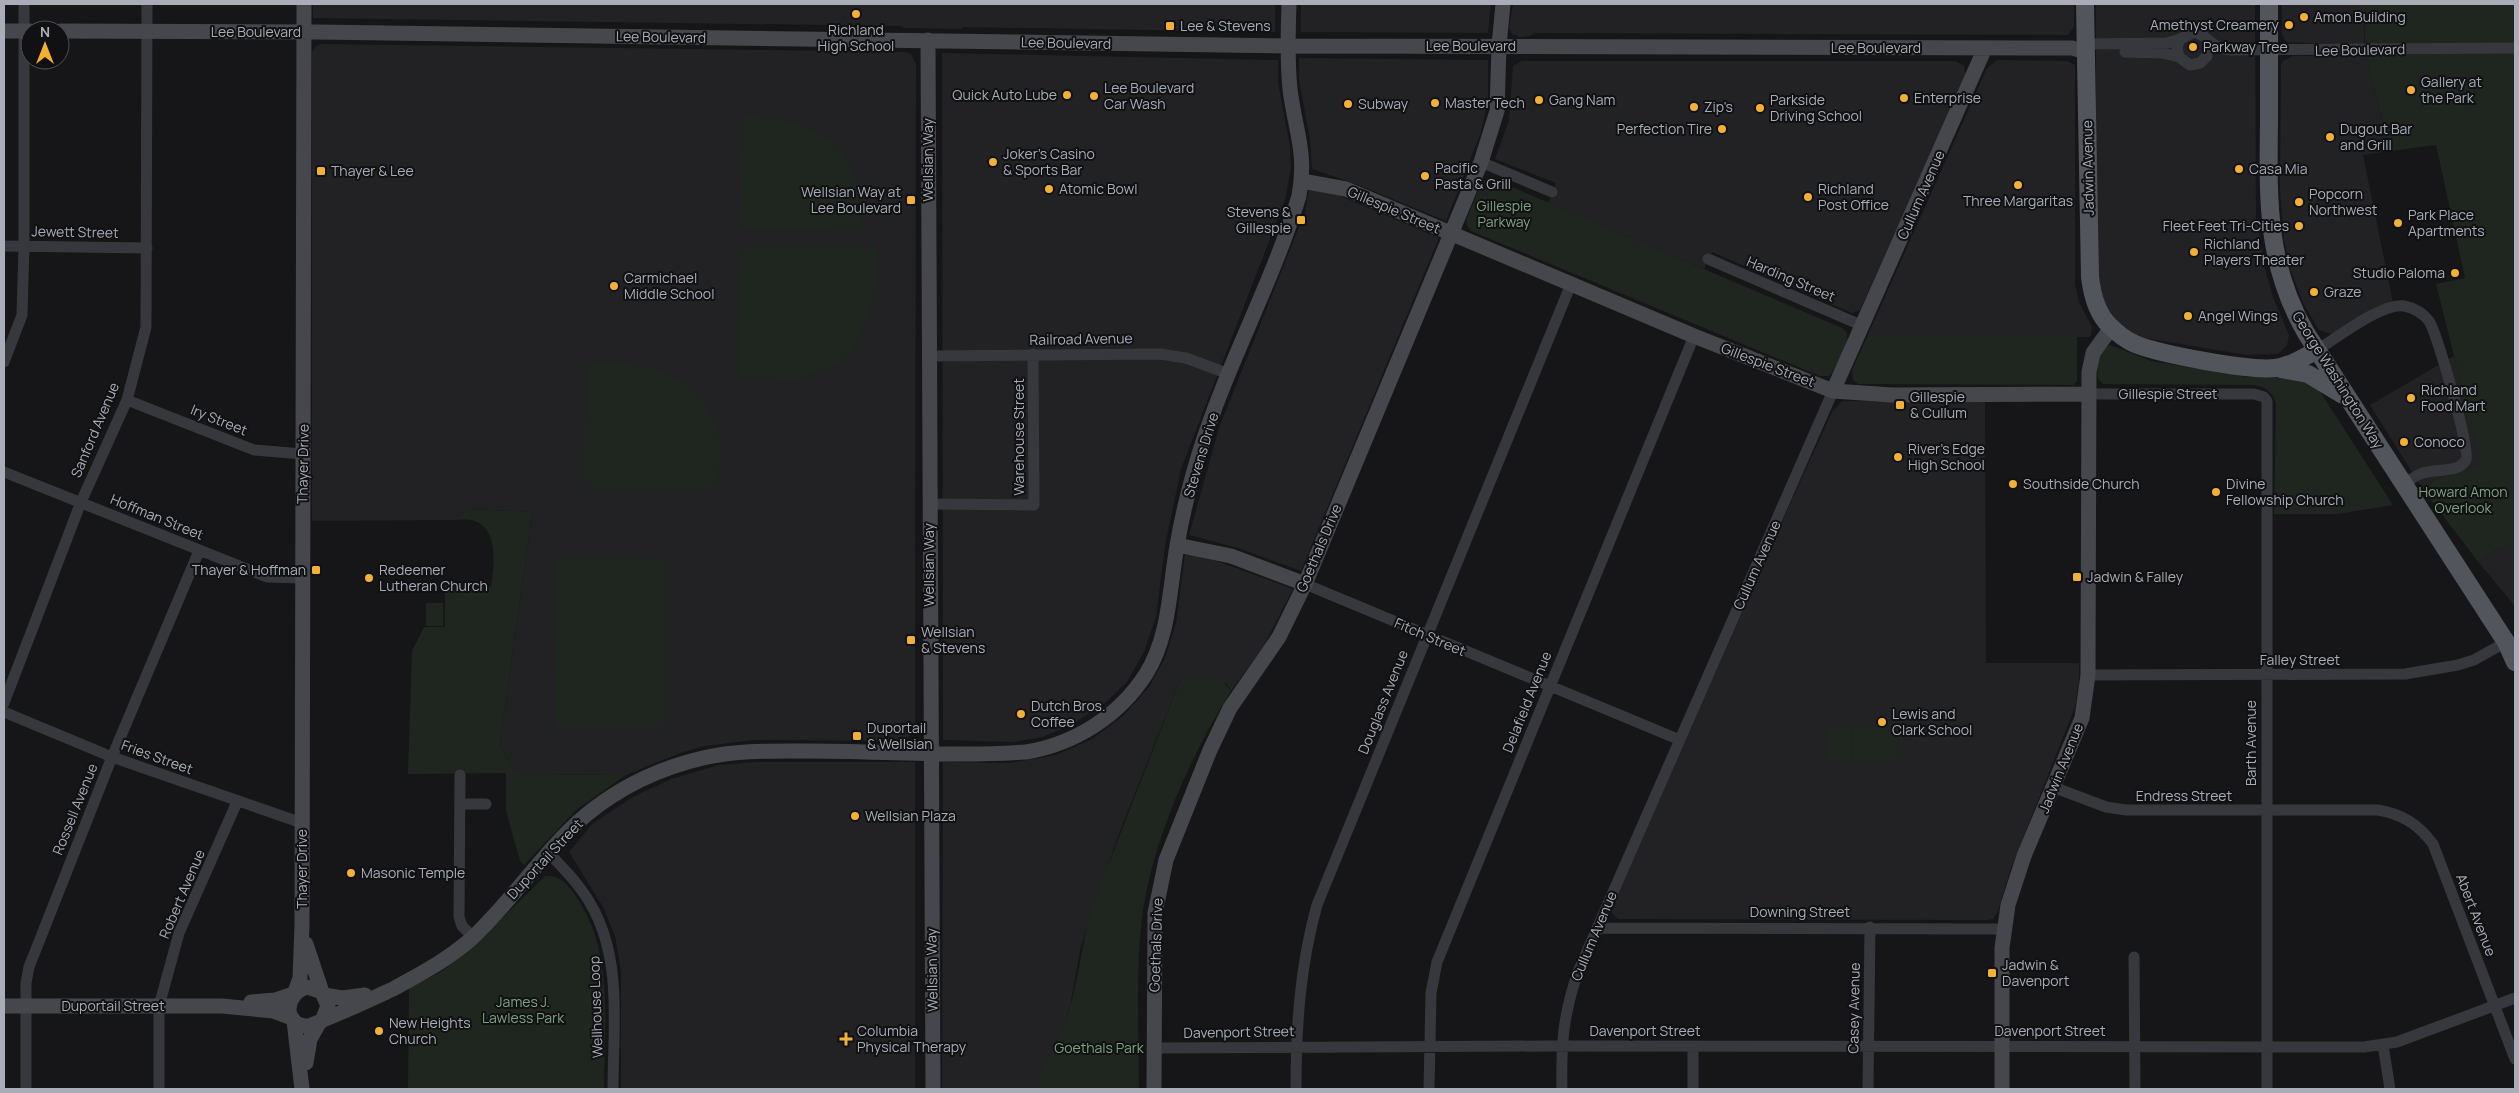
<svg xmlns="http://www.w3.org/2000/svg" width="2519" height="1093" font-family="Manrope,sans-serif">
<rect width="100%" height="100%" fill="#161618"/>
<path fill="#222225" d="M313,4H1275V32L963,27L961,29L904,28L901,26L313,18Z
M1301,4H1491L1488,33L1301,32Z
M1513,4H2074V27L2068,35L1535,33L1530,36L1520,37L1512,34L1509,28Z
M2096,4H2255L2256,217L2265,269L2273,297L2289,335L2287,345L2278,354L2246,355L2139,337L2116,321L2102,300L2096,261Z
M2282,4H2364V45L2286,42L2282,34Z
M322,44L905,52L911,54L916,64L915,727L912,734L907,738L900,741L754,740L705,746L680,753L626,775L516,774L500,745L532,512L469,509L451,520L312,521V52L316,46Z
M942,53L1278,60V83L1290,146L1291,168L1285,200L1181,469L1165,546L1156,617L1144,652L1127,682L1105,703L1075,723L1043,737L1013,742L943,740Z
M2293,56H2365L2391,151L2363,155L2393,303L2331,334L2319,330L2303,303L2290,268L2284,240L2280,189L2281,65L2283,61Z
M1299,58L1488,60V100L1481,132L1446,221L1356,184L1312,169L1310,140L1299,80Z
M1997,60L2067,61L2075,65V284L2079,302L2092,327L2091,335L2089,337H1867L1987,68Z
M1522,61H1955L1964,66L1966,75L1860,310L1852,313L1712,252L1704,269L1548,203L1556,183L1495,159L1509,120L1513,66Z
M1309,189L1338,195L1439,238L1301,571L1238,548L1189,535L1219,428L1305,212Z
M2454,356L2482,464L2434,480L2422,488L2370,405Z
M1842,401L1985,402L1986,663H2079V682L2075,707L2010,871L1998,911L1993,919L1987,920L1618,919L1611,912L1612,907L1791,502L1832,412Z
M2501,546H2515V606L2479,563Z
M1185,554L1203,556L1293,589L1263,647L1231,691L1226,683L1181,678L1118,836L1081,946L1070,1006L1059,1041L1036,1089H942L943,762L1010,763L1056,755L1092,739L1123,716L1149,687L1165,658L1176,623Z
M756,762H915V1089H621V971L615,936L603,907L569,852L592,824L631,798L671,779L719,765Z"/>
<path fill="#1e261f" d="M2364,4H2515V546H2501L2479,563L2422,488L2434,480L2481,464L2436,284L2465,278L2436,145L2391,151L2365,56Z
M743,114C782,119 835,127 853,169C859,185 859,214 860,231L746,228L739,219Z
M1493,179L1842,328C1845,331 1847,331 1847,335C1849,342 1834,372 1829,376H1820L1471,231L1467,225L1466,220L1481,184L1485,180Z
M749,245L876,247L875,291L864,329L843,363L794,381L737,375L739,256Z
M1867,337H2077V381L2073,385L1858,384L1853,380L1852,370Z
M2110,345L2151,361L2248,377H2275L2293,374L2314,382L2393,505L2338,514H2274L2276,404C2273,393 2266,387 2255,385L2103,384L2098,379C2096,366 2098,357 2105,347Z
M604,362C616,364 629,364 642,366C680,373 716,401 720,441C721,458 720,474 712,489L592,488L584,479L586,364Z
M469,509L532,512L500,745L516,774L626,775L576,810L524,865L520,861L506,811V773L408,774L412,651L424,627H445V585L491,587C494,567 500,526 471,520C465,519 457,520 451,520Z
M557,557L664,558V727H556Z
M426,603H443V626H426Z
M1181,678H1220L1231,691C1191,755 1155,835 1143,910C1135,969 1139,1030 1139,1089H1036C1044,1061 1062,1036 1070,1007C1079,975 1083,941 1091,909Z
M1829,728H1851V760H1829Z
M1853,728H1875V761H1853Z
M1876,728H1897V761L1875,760Z
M545,876C561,875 567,884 575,895C615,951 604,1025 604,1089H408L409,988L439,973L467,953Z"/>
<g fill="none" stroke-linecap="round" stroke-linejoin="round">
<path stroke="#37383d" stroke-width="11" d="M2208,41L2207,56L2200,63L2190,65L2179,57L2177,48L2180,39L2194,32C2208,35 2210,48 2231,50L2515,48
M2086,44L2167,43L2180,39
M2125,52L2162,53L2179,57
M1481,162L1552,192
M4,246L147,248
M1708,259L1863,326
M2317,350C2337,338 2381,303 2404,306C2414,308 2423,313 2429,321C2437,333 2471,451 2466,460C2458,474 2436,468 2423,473C2416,475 2410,480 2404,484
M930,356L1160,354L1186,358L1229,374
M4,362L22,315L24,246V4
M2089,394H2254L2264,397L2267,401V1089
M127,400L254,450L303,454
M4,472L267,577L302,578
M929,504L1034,505L1033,354
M1305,584L1680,740
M2088,675L2405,674L2458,665L2474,660L2506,642
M4,703L81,502L127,400L146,327L147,4
M4,712L112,757L302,823
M460,775L459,917L462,926L473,937
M2053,787L2106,807L2126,810H2378C2402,814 2418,824 2433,844L2515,1059
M460,804H486
M549,853C564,869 579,884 590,903C623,958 613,1028 613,1089
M1597,928L2004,929
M2134,957L2135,1089
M2383,1045L2390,1089
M1693,1046V1089
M1154,1048L1549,1046L2364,1047L2397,1042L2515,998
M26,1089V983L29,967L112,757L199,551
M159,1089V1006L179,933L237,802
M1296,1089C1296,1026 1300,966 1317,905L1571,284
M1429,1089L1431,993L1437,962L1694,336
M1562,1089C1561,1044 1563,1015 1578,972L1833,391
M1868,1089L1870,927"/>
<path stroke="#45474d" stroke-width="15" d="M4,31H30
M60,31L316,32L1288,46L2072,48L2086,52
M928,40L933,1089
M1302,181L1346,189L1694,336L1833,391L1892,395L2089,394
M1833,391L1985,48
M1177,545L1231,556L1305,584
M306,944L322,992
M295,992L300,978L302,925L304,4
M324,995L342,998L365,995
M251,1002L275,1000L293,994
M4,1006H222L273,1011L292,1018
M294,1021L302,1089
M322,1021L328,1006L322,992L307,987C285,993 282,1023 305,1026C312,1027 382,994 393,989C420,974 447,960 470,940C512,902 543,851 586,815C620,787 660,768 703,758C737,750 772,751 807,751C880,751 953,757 1026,752C1075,744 1119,716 1146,674C1170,635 1169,590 1177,546C1182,515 1190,484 1199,454C1226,366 1272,284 1299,196C1307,151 1295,131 1290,89C1287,61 1288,32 1289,4
M306,1063L310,1039L319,1023
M1154,1089L1155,913L1166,860L1210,750L1230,708L1279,637L1305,584L1481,162L1497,111L1499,46L1503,4
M2002,1089V948L2008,905L2024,856L2082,718L2088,675L2089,372L2093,353L2111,328"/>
<path stroke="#53555c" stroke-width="18" d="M2085,4L2090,277C2092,294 2097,314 2110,326C2117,333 2126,340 2135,344C2160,354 2248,371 2275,368C2290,366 2303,358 2317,350
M2269,4C2269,43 2269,83 2269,122C2268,199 2266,264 2306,333L2506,642L2515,662
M2281,369L2308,374L2343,395"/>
</g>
<g fill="#f2b134" stroke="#111113" stroke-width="2">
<circle cx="856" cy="14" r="5"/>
<circle cx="2304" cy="17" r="5"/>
<circle cx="2289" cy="25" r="5"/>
<rect x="1165" y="21" width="10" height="10" rx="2.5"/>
<circle cx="2193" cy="47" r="5"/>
<circle cx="2411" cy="90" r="5"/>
<circle cx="1067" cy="95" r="5"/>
<circle cx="1094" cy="96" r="5"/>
<circle cx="1904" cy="98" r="5"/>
<circle cx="1539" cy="100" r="5"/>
<circle cx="1435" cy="103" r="5"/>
<circle cx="1348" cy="104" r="5"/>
<circle cx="1694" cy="107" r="5"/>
<circle cx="1760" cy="108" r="5"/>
<circle cx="1722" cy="129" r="5"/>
<circle cx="2330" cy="137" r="5"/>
<circle cx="993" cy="162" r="5"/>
<circle cx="2239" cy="169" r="5"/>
<rect x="316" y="166" width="10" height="10" rx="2.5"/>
<circle cx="1425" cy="176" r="5"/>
<circle cx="2018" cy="185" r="5"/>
<circle cx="1049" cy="189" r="5"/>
<circle cx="1808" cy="197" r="5"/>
<rect x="906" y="195" width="10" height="10" rx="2.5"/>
<circle cx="2299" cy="202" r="5"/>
<rect x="1296" y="215" width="10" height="10" rx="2.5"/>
<circle cx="2398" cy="223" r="5"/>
<circle cx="2299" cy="226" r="5"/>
<circle cx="2194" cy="252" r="5"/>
<circle cx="2455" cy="273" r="5"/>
<circle cx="614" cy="286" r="5"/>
<circle cx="2314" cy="292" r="5"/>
<circle cx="2188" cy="316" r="5"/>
<circle cx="2411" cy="398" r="5"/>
<rect x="1895" y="400" width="10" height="10" rx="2.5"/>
<circle cx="2404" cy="442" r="5"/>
<circle cx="1898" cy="457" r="5"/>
<circle cx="2013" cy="484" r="5"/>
<circle cx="2216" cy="492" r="5"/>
<rect x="311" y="565" width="10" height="10" rx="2.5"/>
<rect x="2072" y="572" width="10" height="10" rx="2.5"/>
<circle cx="369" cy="578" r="5"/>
<rect x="906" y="635" width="10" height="10" rx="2.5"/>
<circle cx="1021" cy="714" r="5"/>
<circle cx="1882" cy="722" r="5"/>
<rect x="852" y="731" width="10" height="10" rx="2.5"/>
<circle cx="855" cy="816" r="5"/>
<circle cx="351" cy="873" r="5"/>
<rect x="1987" y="968" width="10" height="10" rx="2.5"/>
<circle cx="379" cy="1031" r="5"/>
<path d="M843.5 1031.5h5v5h5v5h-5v5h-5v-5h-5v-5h5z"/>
</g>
<g text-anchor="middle" stroke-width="4" stroke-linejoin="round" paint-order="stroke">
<g font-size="14" fill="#a8adb8" stroke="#111113" text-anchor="start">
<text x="2314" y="22">Amon Building</text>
<text x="2279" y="30" text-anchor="end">Amethyst Creamery</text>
<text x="1180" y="31">Lee &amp; Stevens</text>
<text x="856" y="35" text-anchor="middle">Richland<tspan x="856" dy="16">High School</tspan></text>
<text x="2203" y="52">Parkway Tree</text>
<text x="2421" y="87">Gallery at<tspan x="2421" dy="16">the Park</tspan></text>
<text x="1104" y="93">Lee Boulevard<tspan x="1104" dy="16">Car Wash</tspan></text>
<text x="1057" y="100" text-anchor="end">Quick Auto Lube</text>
<text x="1914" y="103">Enterprise</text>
<text x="1549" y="105">Gang Nam</text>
<text x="1770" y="105">Parkside<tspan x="1770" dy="16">Driving School</tspan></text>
<text x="1445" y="108">Master Tech</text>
<text x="1358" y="109">Subway</text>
<text x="1704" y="112">Zip's</text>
<text x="1712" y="134" text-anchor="end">Perfection Tire</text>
<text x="2340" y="134">Dugout Bar<tspan x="2340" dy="16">and Grill</tspan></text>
<text x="1003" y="159">Joker's Casino<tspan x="1003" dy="16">&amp; Sports Bar</tspan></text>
<text x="1435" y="173">Pacific<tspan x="1435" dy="16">Pasta &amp; Grill</tspan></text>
<text x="2249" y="174">Casa Mia</text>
<text x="331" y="176">Thayer &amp; Lee</text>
<text x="1059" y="194">Atomic Bowl</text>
<text x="1818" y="194">Richland<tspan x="1818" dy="16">Post Office</tspan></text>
<text x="901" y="197" text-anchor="end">Wellsian Way at<tspan x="901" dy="16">Lee Boulevard</tspan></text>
<text x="2309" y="199">Popcorn<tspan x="2309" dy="16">Northwest</tspan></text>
<text x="2018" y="206" text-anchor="middle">Three Margaritas</text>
<text x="1291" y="217" text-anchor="end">Stevens &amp;<tspan x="1291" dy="16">Gillespie</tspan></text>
<text x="2408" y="220">Park Place<tspan x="2408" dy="16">Apartments</tspan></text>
<text x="2289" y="231" text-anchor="end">Fleet Feet Tri-Cities</text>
<text x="2204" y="249">Richland<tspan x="2204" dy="16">Players Theater</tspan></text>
<text x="2445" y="278" text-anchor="end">Studio Paloma</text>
<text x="624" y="283">Carmichael<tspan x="624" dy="16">Middle School</tspan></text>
<text x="2324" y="297">Graze</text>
<text x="2198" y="321">Angel Wings</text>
<text x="2421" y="395">Richland<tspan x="2421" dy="16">Food Mart</tspan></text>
<text x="1910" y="402">Gillespie<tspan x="1910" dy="16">&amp; Cullum</tspan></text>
<text x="2414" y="447">Conoco</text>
<text x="1908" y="454">River's Edge<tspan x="1908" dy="16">High School</tspan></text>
<text x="2023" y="489">Southside Church</text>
<text x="2226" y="489">Divine<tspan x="2226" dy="16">Fellowship Church</tspan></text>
<text x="306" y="575" text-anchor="end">Thayer &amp; Hoffman</text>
<text x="379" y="575">Redeemer<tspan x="379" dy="16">Lutheran Church</tspan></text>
<text x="2087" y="582">Jadwin &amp; Falley</text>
<text x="921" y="637">Wellsian<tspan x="921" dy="16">&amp; Stevens</tspan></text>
<text x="1031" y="711">Dutch Bros.<tspan x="1031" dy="16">Coffee</tspan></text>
<text x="1892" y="719">Lewis and<tspan x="1892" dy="16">Clark School</tspan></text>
<text x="867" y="733">Duportail<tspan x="867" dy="16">&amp; Wellsian</tspan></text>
<text x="865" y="821">Wellsian Plaza</text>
<text x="361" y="878">Masonic Temple</text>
<text x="2002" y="970">Jadwin &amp;<tspan x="2002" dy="16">Davenport</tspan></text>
<text x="389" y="1028">New Heights<tspan x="389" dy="16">Church</tspan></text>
<text x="857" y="1036">Columbia<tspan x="857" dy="16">Physical Therapy</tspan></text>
</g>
<g font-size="14" fill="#a8adb8" stroke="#111113">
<text x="256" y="37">Lee Boulevard</text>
<text transform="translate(661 37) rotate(1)" y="5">Lee Boulevard</text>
<text transform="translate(1066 43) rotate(1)" y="5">Lee Boulevard</text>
<text x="1471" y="51">Lee Boulevard</text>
<text x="1876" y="53">Lee Boulevard</text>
<text transform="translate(2360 50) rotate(-1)" y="5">Lee Boulevard</text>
<text transform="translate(928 160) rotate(-90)" y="5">Wellsian Way</text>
<text transform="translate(2088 168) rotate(-91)" y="5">Jadwin Avenue</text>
<text transform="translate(1921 195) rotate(-66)" y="5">Cullum Avenue</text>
<text transform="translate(1394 210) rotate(23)" y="5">Gillespie Street</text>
<text transform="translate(75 232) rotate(1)" y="5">Jewett Street</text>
<text transform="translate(1791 279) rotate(23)" y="5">Harding Street</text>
<text transform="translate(1081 339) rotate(-1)" y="5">Railroad Avenue</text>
<text transform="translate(1768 365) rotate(21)" y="5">Gillespie Street</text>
<text transform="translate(2338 380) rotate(58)" y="5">George Washington Way</text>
<text x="2168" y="399">Gillespie Street</text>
<text transform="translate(219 420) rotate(22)" y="5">Iry Street</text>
<text transform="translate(95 430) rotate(-67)" y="5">Sanford Avenue</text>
<text transform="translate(1019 437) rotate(-90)" y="5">Warehouse Street</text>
<text transform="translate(1201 455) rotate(-73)" y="5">Stevens Drive</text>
<text transform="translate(303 464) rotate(-89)" y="5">Thayer Drive</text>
<text transform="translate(157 517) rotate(22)" y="5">Hoffman Street</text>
<text transform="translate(1319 548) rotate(-67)" y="5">Goethals Drive</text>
<text transform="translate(929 565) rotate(-90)" y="5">Wellsian Way</text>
<text transform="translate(1757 565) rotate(-66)" y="5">Cullum Avenue</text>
<text transform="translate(1430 637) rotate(23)" y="5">Fitch Street</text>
<text x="2300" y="665">Falley Street</text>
<text transform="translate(1383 702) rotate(-68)" y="5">Douglass Avenue</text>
<text transform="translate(1527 702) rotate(-68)" y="5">Delafield Avenue</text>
<text transform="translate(2251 743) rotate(-90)" y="5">Barth Avenue</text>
<text transform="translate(157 757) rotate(20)" y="5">Fries Street</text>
<text transform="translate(2061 768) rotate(-68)" y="5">Jadwin Avenue</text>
<text x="2184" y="801">Endress Street</text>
<text transform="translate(75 809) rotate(-68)" y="5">Rossell Avenue</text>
<text transform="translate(545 859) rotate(-47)" y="5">Duportail Street</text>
<text transform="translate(302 869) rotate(-90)" y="5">Thayer Drive</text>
<text transform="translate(182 894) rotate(-67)" y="5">Robert Avenue</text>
<text x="1800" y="917">Downing Street</text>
<text transform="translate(2476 915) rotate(69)" y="5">Abert Avenue</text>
<text transform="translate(1594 936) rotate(-67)" y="5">Cullum Avenue</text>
<text transform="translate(1156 945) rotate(-88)" y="5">Goethals Drive</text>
<text transform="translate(932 970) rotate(-91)" y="5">Wellsian Way</text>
<text x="113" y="1011">Duportail Street</text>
<text transform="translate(596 1007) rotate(-92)" y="5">Wellhouse Loop</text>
<text transform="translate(1854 1008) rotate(-89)" y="5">Casey Avenue</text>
<text x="1645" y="1036">Davenport Street</text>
<text x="2050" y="1036">Davenport Street</text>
<text transform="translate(1239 1032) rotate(-1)" y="5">Davenport Street</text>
</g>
<g font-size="14" fill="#7fa381" stroke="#111113">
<text x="1504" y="211">Gillespie<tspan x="1504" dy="16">Parkway</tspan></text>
<text x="2463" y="497">Howard Amon<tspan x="2463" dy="16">Overlook</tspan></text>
<text x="523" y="1007">James J.<tspan x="523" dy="16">Lawless Park</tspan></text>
<text x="1099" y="1053">Goethals Park</text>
</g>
</g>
<rect width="2519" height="1093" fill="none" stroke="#a8adb8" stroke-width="10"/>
<g transform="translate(45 45)"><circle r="24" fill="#111113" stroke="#4d4f55"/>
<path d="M0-4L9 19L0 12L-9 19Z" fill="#f2b134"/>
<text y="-8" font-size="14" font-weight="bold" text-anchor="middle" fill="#a8adb8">N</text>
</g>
</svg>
